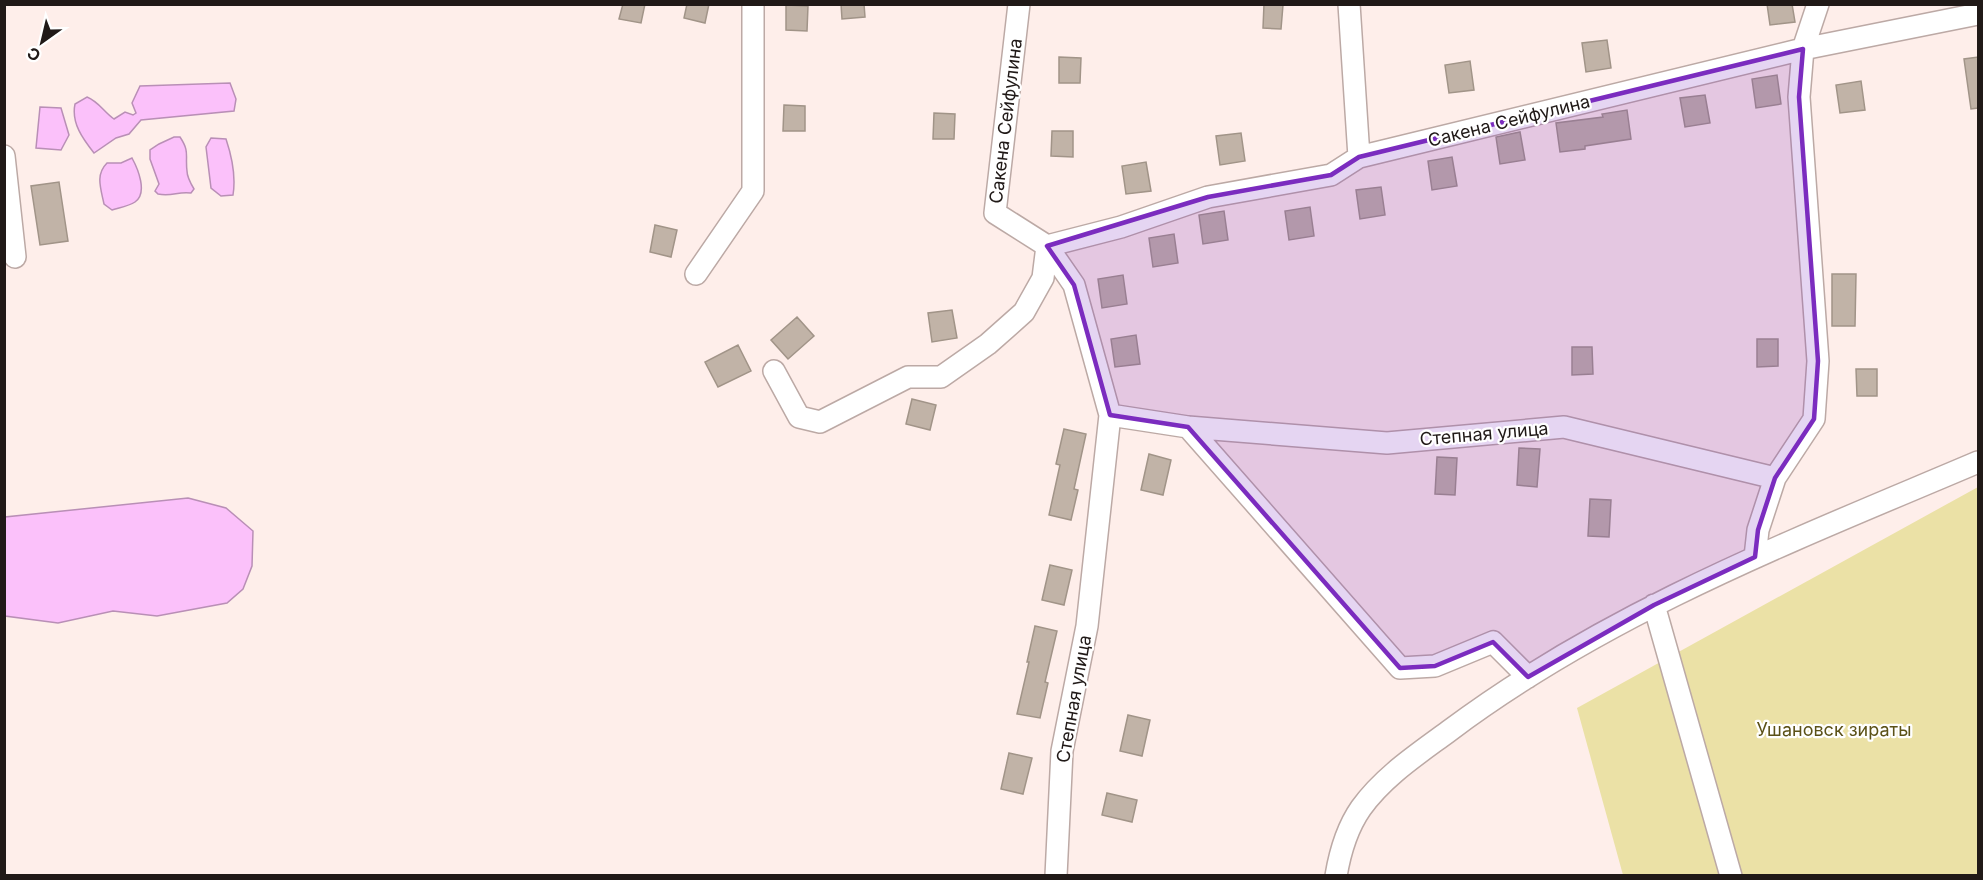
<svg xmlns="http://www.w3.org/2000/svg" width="1983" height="880" font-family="Inter,sans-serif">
<rect width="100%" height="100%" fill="#feeeea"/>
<path fill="#ebe1a6" d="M1978,487V875H1623L1577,708Z"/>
<path fill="#fbc1fa" stroke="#b98fb6" stroke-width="1.5" d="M230,83L236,99L234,111L141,120L129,134L116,138L94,153C83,139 71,123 75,104L87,97C99,102 103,111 114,119L125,112L133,115L136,113L132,103L140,86Z
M40,107L61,108L69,135L61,150L36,148Z
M174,137H180C190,152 185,155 187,171C187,177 191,184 194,189L191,193C178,191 172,197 158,194L155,191L159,184L150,159V150L159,144Z
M211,138L226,139C232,157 236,177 233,195L221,196L211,188L206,147Z
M132,158C138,169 148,193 135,202C129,206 118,208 112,210L104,204C101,189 95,175 107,163H121Z
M188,498L226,508L253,531L252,566L243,589L227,603L157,616L113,611L58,623L5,616V517Z"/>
<path fill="#c1b3a7" stroke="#a19488" stroke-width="1.5" d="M623,4H645L641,23L619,19Z
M687,4H709L705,23L684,18Z
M841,4H864L865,17L842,19Z
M1264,4L1283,5L1281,29L1263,28Z
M1767,4H1792L1795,22L1770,25Z
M786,5L808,6L807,31L786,30Z
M1607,40L1611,68L1586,72L1582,43Z
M1059,57L1081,58L1080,83H1059Z
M1978,57V108L1971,109L1964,59Z
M1470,61L1474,90L1449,93L1445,65Z
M1777,75L1781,104L1756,108L1752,79Z
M1861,81L1865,110L1840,113L1836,85Z
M1705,95L1710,123L1685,127L1680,98Z
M784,105L805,106V131H783Z
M1627,110L1631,139L1585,146V149L1560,152L1556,123L1603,117L1602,114Z
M934,113L955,114L954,139H933Z
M1052,131H1073V157L1051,156Z
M1520,132L1525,160L1500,164L1496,137Z
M1241,133L1245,161L1220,165L1216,136Z
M1452,157L1457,186L1432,190L1428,161Z
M1146,162L1151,191L1126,194L1122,166Z
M59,182L68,241L40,245L31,186Z
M1381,187L1385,215L1360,219L1356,190Z
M1310,207L1314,236L1289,240L1285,211Z
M1224,211L1228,240L1203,244L1199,215Z
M655,225L677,230L671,257L650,252Z
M1174,234L1178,263L1153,267L1149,238Z
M1832,274H1856L1855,326H1832Z
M1123,275L1127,304L1102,308L1098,279Z
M952,310L957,338L932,342L928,313Z
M797,317L814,336L788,359L771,340Z
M1136,335L1140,364L1115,367L1111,339Z
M1757,339H1778V366L1757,367Z
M738,345L751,371L718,387L705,362Z
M1572,347H1592L1593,374L1572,375Z
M1856,369H1877V396H1857Z
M912,399L936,405L930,430L906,424Z
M1064,429L1086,434L1074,489L1078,490L1071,520L1049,515L1060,465L1056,464Z
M1519,448L1540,449L1537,487L1517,485Z
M1149,454L1171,460L1163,495L1141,490Z
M1437,457L1457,458L1455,495L1435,494Z
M1590,499L1611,500L1609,537L1588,536Z
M1050,565L1072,570L1064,605L1042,600Z
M1035,626L1057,631L1045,682L1048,683L1040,718L1017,714L1029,662H1027Z
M1128,715L1150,720L1142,756L1120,751Z
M1009,753L1032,758L1023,794L1001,789Z
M1107,793L1137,800L1132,822L1102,815Z"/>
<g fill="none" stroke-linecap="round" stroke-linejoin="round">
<defs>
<path id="minor" d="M1019,4L995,213L1047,246L1121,227L1208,197L1331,175L1359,157L1803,49L1978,14
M1349,4L1359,157
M4,156L15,257
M1047,246L1074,285L1110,415L1087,626L1062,751L1056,876
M696,274L753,191V4
M774,371L799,417L820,422L908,377H941L988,344L1024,312L1043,278L1047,246
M1110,415L1188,427L1400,668L1435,666L1493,642L1528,677
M1188,427L1387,443L1564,427L1775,478
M1755,557L1758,530L1775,478L1814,419L1818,361L1799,97L1803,49L1818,4
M1654,605L1731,876
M1336,876C1340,852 1347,828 1361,808C1384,776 1418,754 1449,731C1609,611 1797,539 1978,462"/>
</defs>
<use href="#minor" stroke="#bca9a5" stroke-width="24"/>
<use href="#minor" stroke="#fff" stroke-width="21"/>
</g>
<path fill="#7b2cbf" fill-opacity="0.2" stroke="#7b2cbf" stroke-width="4.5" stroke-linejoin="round" d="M1803,49L1799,97L1818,361L1814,419L1775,478L1758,530L1755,557L1654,605L1528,677L1493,642L1435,666L1400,668L1188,427L1110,415L1074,285L1047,246L1208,197L1331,175L1359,157Z"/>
<g text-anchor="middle" stroke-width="4.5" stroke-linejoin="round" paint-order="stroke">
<g font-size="18" fill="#201917" stroke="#fff">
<text transform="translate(1006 121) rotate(-83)" y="6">Сакена Сейфулина</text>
<text transform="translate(1509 121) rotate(-14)" y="6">Сакена Сейфулина</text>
<text transform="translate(1484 434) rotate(-5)" y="6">Степная улица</text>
<text transform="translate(1074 699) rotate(-80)" y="6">Степная улица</text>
</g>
<g font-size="18" fill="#5b5117" stroke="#fff">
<text x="1834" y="736">Ушановск зираты</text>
</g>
</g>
<rect width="1983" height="880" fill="none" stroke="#201917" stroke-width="12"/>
<g transform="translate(42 42) rotate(214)" stroke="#ffffff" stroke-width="4.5" paint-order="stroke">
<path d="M0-4.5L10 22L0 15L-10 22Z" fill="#201917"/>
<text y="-9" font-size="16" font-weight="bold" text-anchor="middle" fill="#201917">С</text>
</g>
</svg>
